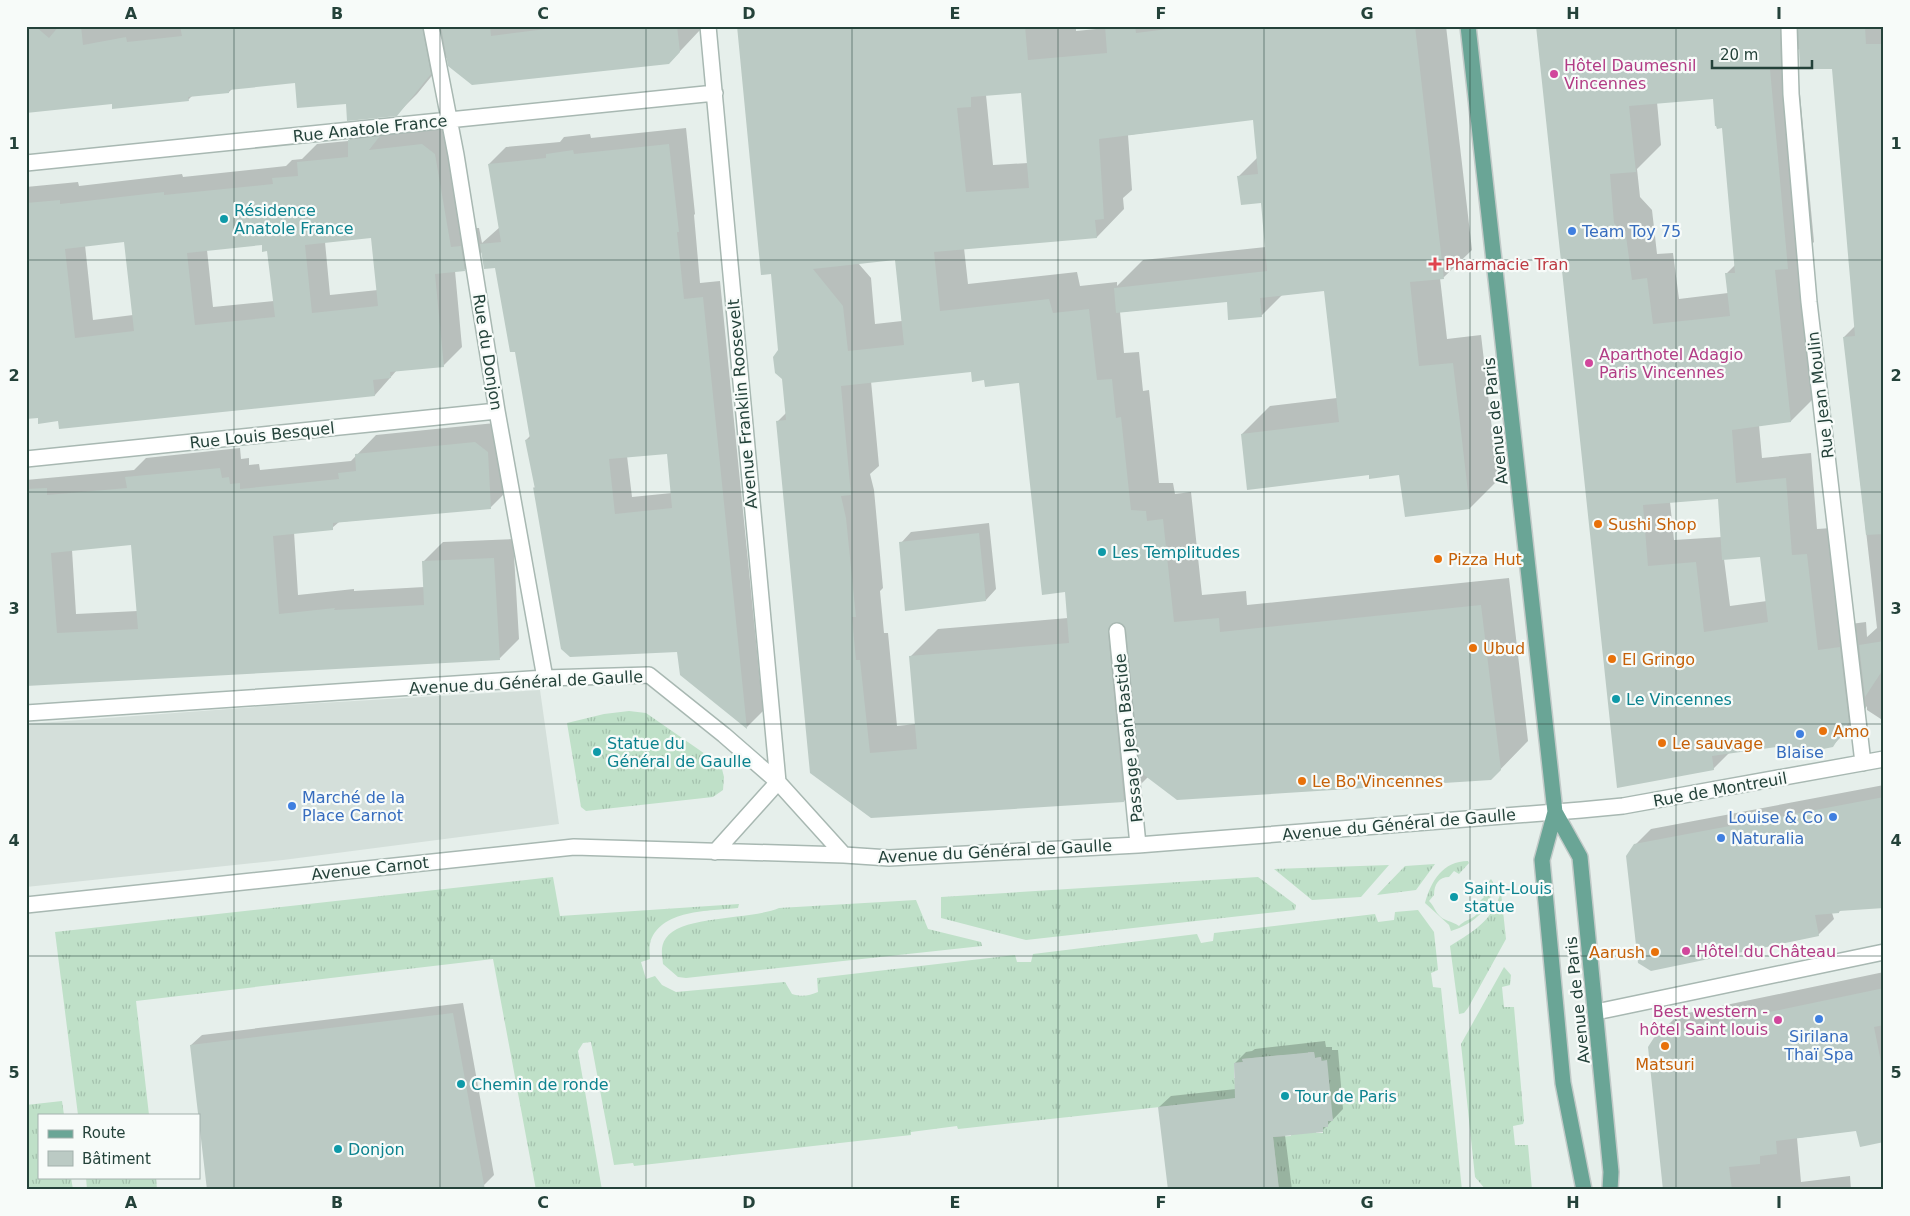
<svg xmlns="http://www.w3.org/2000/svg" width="1910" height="1216" font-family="'DejaVu Sans',sans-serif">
<defs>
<pattern id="grass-tufts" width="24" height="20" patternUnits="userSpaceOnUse" patternTransform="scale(1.25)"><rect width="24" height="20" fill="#bfe0c8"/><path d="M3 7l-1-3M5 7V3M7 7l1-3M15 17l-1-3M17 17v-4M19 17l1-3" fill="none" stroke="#a4c1ad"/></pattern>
</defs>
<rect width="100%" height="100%" fill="#e6efeb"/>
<path fill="#d4dfda" d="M540,690L559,824L283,860L26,887V724L270,706Z"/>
<path fill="url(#grass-tufts)" d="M629,711L646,713L721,765L724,777L723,790L713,797L586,811L581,807L567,723L604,714Z
M1468,861L1469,863L1459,874L1454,871L1449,877C1439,877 1434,884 1434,895L1429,901C1434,906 1434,909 1438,914C1443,921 1452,921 1459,926C1469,916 1480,921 1479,902L1484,897L1480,892L1491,879L1493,882C1493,908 1474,924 1451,931L1449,925L1425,903C1431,881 1443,861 1468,861Z
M1435,864L1416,890L1377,895L1405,866Z
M1389,865L1361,897L1312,900L1274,869Z
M553,877L560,916L739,904L738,908C711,911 658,909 650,944C649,948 650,955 650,959L641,962L646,979L655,976L662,985L676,992L785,982L792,994C801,997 809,996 818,992L817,978L1015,955L1017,962H1031L1033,954L1197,934L1201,943L1213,941L1214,933L1375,914L1378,922L1394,920L1395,912L1418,910L1434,932L1438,970L1431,973L1433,987L1441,988L1462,1190H1279L1273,1137L1291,1136V1131L1316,1128V1133H1323V1127L1328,1126V1121H1333L1321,1057L1315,1058L1314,1052H1308L1309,1059L1282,1055L1242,1059L1243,1062L1234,1063V1078H1240L1242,1098L958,1129L957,1126L911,1132V1135L634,1166L633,1163L614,1165L591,1042L583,1043L578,1051L602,1190H536L493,959L136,1001L149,1115H78L55,932Z
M1258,877L1296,905L1295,910L1026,940L941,918V897Z
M1501,892L1506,939L1468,1008L1464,1013L1459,1014L1450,946C1474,931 1492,921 1501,892Z
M916,900L928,929L981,942L982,946L686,978L678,977L663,964C662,955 660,946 666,938C681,915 751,920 779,908Z
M1504,967L1511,975L1510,985L1502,987L1504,1007H1514L1524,1121L1523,1124L1513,1126L1515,1145H1528L1532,1190H1486L1475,1177L1461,1044Z
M62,1101L64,1115H39V1177H71L73,1190H26V1105Z
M86,1177H156L157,1190H87Z"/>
<path fill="#0003" fill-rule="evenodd" d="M26,26H699L700,30L669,63L448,56L417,94L396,115L348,102L296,82L233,88L229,92L192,96L188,100L113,103Z
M738,26H1076V31L1106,28V26H1446L1472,250L1444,277L1440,278L1447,339L1481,335L1498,480L1470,508L1400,474L1370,473L1242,434L1270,406L1337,398L1325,290L1282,295L1261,316L1228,301L1120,312L1124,353L1139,352L1143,391L1149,390L1159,483H1173L1175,494L1191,492L1202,595L1246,591L1247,605L1509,578L1528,741L1491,779L1148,777L1124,801L871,817L777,422L787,412L772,273ZM1022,91L1028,163L993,165L986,95ZM1254,119L1258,157L1239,176L1262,201L1266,247L1143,260L1117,286V282L1080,286L1077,272L968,284L964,248L1097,237L1124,209L1123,198L1132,190L1128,135ZM896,258L902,321L875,324L871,278L858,263ZM972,370L986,379L1020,382L1066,590L1068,618L938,629L910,657L916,724L897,726L888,633H884L880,591L883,588L874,490L870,474L879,466L871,381Z
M1538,26H1884V721L1867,710V706L1858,720L1832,746L1784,744L1730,752L1713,769L1619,786ZM1800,48L1833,68L1855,326L1844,337L1877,628L1867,637L1866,622L1843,625L1832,528L1817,529L1811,453L1762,458L1759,425L1791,421L1817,395L1801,254L1814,242L1796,52ZM1714,97L1723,127L1735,265L1726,274L1728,293L1679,299L1673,253L1657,254L1652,210L1640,197L1637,169L1661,145L1657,102ZM1719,498L1722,537L1674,540L1670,502ZM1761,556L1767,601L1730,606L1724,559Z
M367,122L441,126L453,136L469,228H479L482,243L500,227L489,164L506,147L560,142L564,137L590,134L591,138L686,128L695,214L694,215L700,283L720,281L763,711L747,727L678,650L563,649L534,488L536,486L526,440L531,435L516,350L496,266L482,252L464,270L455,271L462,347L443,366L397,370L375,395L59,420L39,416L26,418V187L78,182L79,186L182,174L183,177L286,166L292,160L302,159L317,144L348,141ZM372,236L378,290L330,295L325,242ZM125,241L133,315L93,320L85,245ZM263,244L268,250L274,301L213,307L207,250ZM668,453L672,493L632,497L627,456Z
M495,423L510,488L491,507L339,522L332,528L294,532L298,595L354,589V591L424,587L423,562L443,542L513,539L519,639L500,658L26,684V480L134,470L146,458L240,448L241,459L249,458V465L259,464L260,470L351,461L376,435ZM132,544L138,611L76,614L72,550Z
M989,523L996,589L986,600L901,543L911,532Z
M1884,785V906L1841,910L1839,912L1832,913L1834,919L1818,935L1635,845L1651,829Z
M1884,972V1141L1857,1130L1797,1138L1801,1182L1850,1176L1851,1190H1665L1656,1037L1678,1015Z
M463,1003L494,1175L484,1185L191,1045L202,1035Z
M1325,1041L1326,1047H1332V1050H1338L1343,1109L1322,1131L1285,1135L1292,1190H1170L1159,1107L1171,1096L1236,1089L1235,1063L1246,1052L1252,1051L1255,1049Z"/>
<path fill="#bbcac4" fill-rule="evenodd" d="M26,26H35L49,38L59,26H81L83,45L126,37L127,42L182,36L180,26H422L431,74L397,116L347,121L346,104L297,108L295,83L229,90V93L188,97L189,101L112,109V104L26,113Z
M441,26H490L491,36L569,26H677L680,52L669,64L472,85L448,66Z
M737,26H1025L1028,60L1107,53L1105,26H1135L1136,33L1191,26H1415L1444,279L1410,282L1419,366L1453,363L1470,509L1405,517L1399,475L1369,479V475L1247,490L1241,434L1339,422L1324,291L1260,298L1262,317L1228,320L1227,302L1116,313L1114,288L1267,271L1261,203L1241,205L1237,176L1258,174L1253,120L1099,139L1104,219L1095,220L1097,238L934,252L940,311L1049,299L1053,313L1089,309L1097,380L1112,379L1116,418L1121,417L1131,510L1146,511L1147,521L1163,519L1174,622L1219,618L1220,632L1481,605L1501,770L1491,780L1177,800L1140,772L1126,630L1124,625L1117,622L1111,624L1108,632L1124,802L871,818L810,773L776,421L786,420L782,379L775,373L773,357L778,350L771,274L761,275ZM1021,93L1029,188L966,192L957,108L971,107V97ZM895,260L904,345L848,351L843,306L813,269ZM971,372L972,382L984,380L985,387L1019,383L1042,595L1065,592L1069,643L909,656L917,749L870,753L860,660H856L852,617H856L846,518L841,496L851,495L841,386Z
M1536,26H1780L1781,69H1770L1788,269L1775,270L1791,422L1732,430L1736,483L1786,478L1792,555L1807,554L1818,650L1840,647L1849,722L1833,747L1784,757L1783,746L1712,756L1714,770L1617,788ZM1713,99L1715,126H1716L1717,129L1722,128L1735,273H1725L1730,316L1653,324L1647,278L1632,280L1626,236L1614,223L1610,174L1636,172L1629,106ZM1718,499L1722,560L1760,557L1768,622L1704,632L1696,562L1648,566L1643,505Z
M1798,26H1865L1866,44H1884V116H1881L1884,144V534L1866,535L1843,337L1855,336L1832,69H1800Z
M380,136L369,150L422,144L435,154L451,247L461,246L465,271L435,274L444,367L390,372L391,378L373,380L375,396L59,429L58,421L38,424V418L26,419V203L60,200V204L164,192V195L273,184L272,178L298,176L297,162L348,157V140ZM371,238L378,306L312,313L305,245ZM124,242L134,331L75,338L65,249ZM262,245V252L267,251L275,317L195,325L187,253Z
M669,144L679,232H677L684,299L703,297L747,729L680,675L677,652L570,657L561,649L533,487L535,489L525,440L530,439L515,352H510L495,268L484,269L480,244L501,242L488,164L546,158V154L573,150L574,154ZM667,454L672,508L615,514L609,459Z
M475,442L488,452L491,509L333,523V530L273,536L279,614L335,608L334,610L424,605L422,561L494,558L500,660L26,686V489L47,488V495L127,488L125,477L220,468L222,478L229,477L230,484L240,483V489L339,479L338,473L356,471L355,454ZM131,545L138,629L57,633L51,553Z
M979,533L986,601L905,611L899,542Z
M1884,641V668L1865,697L1859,645Z
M1884,797V908L1839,911V913L1815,915L1819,936L1651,971L1638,963L1626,856L1634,844Z
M1884,988V1025L1874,1027L1884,1077V1142L1860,1147L1856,1131L1776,1141L1777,1154L1760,1156V1164L1729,1167L1732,1190H1663L1648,1047L1655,1036Z
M453,1013L485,1190H207L190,1045Z
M1314,1052L1315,1058L1321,1057V1061L1327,1060L1333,1121H1328V1127H1323V1132L1273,1137L1279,1190H1168L1158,1107L1235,1098L1234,1063L1243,1062L1242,1059Z"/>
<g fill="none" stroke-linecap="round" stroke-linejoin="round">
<defs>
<path id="minor" d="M431,26L456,155L497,411L545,678
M708,26L778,782
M1789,26L1791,94L1809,302L1863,763
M26,163L715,93
M26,459L497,411
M1117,631L1138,845
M26,713L545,678L649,675L724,735L778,782L844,855L889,858L1138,845L1581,810L1623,806L1884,759
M715,852L778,782
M26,905L574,847L844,855
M1596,1012L1884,952"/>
<path id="major" d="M1468,26L1555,812L1542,860L1563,1083L1584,1190
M1555,812L1580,857L1611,1172L1610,1190"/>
</defs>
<use href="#minor" stroke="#a8b8b2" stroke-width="18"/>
<use href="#major" stroke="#c2cac8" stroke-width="18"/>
<use href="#minor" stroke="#fff" stroke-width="15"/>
<use href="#major" stroke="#6aa596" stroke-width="15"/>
</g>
<path fill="none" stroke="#24423a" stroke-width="1" stroke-opacity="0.55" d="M234,26V1190M440,26V1190M646,26V1190M852,26V1190M1058,26V1190M1264,26V1190M1470,26V1190M1676,26V1190M26,260H1884M26,492H1884M26,724H1884M26,956H1884"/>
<g fill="#d1479c" stroke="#f7fbf9" stroke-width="2">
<circle cx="1554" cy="74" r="5"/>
<circle cx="1589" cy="363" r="5"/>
<circle cx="1686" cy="951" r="5"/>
<circle cx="1778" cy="1020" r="5"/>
</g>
<g fill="#0f9aa8" stroke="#f7fbf9" stroke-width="2">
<circle cx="224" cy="219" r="5"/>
<circle cx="1102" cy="552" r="5"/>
<circle cx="1616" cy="699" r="5"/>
<circle cx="597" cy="752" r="5"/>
<circle cx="1454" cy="897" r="5"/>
<circle cx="461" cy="1084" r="5"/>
<circle cx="1285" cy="1096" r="5"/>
<circle cx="338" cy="1149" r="5"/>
</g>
<g fill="#3f7fe0" stroke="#f7fbf9" stroke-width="2">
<circle cx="1572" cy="231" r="5"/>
<circle cx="1800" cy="734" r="5"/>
<circle cx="292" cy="806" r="5"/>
<circle cx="1833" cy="817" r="5"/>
<circle cx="1721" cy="838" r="5"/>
<circle cx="1819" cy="1019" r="5"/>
</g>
<path fill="#e0444e" stroke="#f7fbf9" stroke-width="2" d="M1432.5 256.5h5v5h5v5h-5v5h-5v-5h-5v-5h5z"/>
<g fill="#e8710a" stroke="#f7fbf9" stroke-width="2">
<circle cx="1598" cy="524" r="5"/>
<circle cx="1438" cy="559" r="5"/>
<circle cx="1473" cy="648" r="5"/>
<circle cx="1612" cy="659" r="5"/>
<circle cx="1823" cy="731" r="5"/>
<circle cx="1662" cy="743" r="5"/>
<circle cx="1302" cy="781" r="5"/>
<circle cx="1655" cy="952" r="5"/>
<circle cx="1665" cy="1046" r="5"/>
</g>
<g text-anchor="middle" stroke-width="4.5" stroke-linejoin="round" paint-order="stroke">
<g font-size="16" fill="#b23c85" stroke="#f7fbf9" text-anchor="start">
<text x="1564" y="71">Hôtel Daumesnil<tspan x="1564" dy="18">Vincennes</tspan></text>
<text x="1599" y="360">Aparthotel Adagio<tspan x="1599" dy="18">Paris Vincennes</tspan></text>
<text x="1696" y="957">Hôtel du Château</text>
<text x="1768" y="1017" text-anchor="end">Best western -<tspan x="1768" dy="18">hôtel Saint louis</tspan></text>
</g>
<g font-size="16" fill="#24423a" stroke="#f7fbf9">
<text transform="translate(370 128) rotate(-6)" y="6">Rue Anatole France</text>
<text transform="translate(488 352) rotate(81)" y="6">Rue du Donjon</text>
<text transform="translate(1820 395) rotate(-97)" y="6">Rue Jean Moulin</text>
<text transform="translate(742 404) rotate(-95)" y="6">Avenue Franklin Roosevelt</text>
<text transform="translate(1495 421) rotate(-96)" y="6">Avenue de Paris</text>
<text transform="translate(262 435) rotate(-6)" y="6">Rue Louis Besquel</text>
<text transform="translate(526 682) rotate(-3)" y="6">Avenue du Général de Gaulle</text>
<text transform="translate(1128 738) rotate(-96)" y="6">Passage Jean Bastide</text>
<text transform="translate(1720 789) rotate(-10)" y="6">Rue de Montreuil</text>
<text transform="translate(1399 824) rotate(-5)" y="6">Avenue du Général de Gaulle</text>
<text transform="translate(995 851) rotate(-3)" y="6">Avenue du Général de Gaulle</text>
<text transform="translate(370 868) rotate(-6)" y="6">Avenue Carnot</text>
<text transform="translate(1577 1000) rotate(-96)" y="6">Avenue de Paris</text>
</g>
<g font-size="16" fill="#0d838f" stroke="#f7fbf9" text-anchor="start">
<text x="234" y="216">Résidence<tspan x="234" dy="18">Anatole France</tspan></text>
<text x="1112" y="558">Les Templitudes</text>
<text x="1626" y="705">Le Vincennes</text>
<text x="607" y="749">Statue du<tspan x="607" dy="18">Général de Gaulle</tspan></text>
<text x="1464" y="894">Saint-Louis<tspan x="1464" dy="18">statue</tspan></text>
<text x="471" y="1090">Chemin de ronde</text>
<text x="1295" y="1102">Tour de Paris</text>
<text x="348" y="1155">Donjon</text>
</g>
<g font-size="16" fill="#366cbe" stroke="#f7fbf9" text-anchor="start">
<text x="1582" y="237">Team Toy 75</text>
<text x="1800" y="758" text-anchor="middle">Blaise</text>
<text x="302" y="803">Marché de la<tspan x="302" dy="18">Place Carnot</tspan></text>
<text x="1823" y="823" text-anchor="end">Louise &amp; Co</text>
<text x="1731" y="844">Naturalia</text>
<text x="1819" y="1042" text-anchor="middle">Sirilana<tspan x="1819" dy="18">Thaï Spa</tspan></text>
</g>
<g font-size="16" fill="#be3a42" stroke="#f7fbf9" text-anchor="start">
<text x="1445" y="270">Pharmacie Tran</text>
</g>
<g font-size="16" fill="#c56008" stroke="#f7fbf9" text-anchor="start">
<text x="1608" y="530">Sushi Shop</text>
<text x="1448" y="565">Pizza Hut</text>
<text x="1483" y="654">Ubud</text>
<text x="1622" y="665">El Gringo</text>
<text x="1833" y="737">Amo</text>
<text x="1672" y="749">Le sauvage</text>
<text x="1312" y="787">Le Bo'Vincennes</text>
<text x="1645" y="958" text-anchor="end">Aarush</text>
<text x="1665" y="1070" text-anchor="middle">Matsuri</text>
</g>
</g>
<rect width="1910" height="1216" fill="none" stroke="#f7fbf9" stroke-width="55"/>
<rect x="38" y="1114" width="162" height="65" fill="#f7fbf9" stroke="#a3b1ad"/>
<rect x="48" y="1130" width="25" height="8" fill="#6aa596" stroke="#a3b1ad"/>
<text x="82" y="1138" font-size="15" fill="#24423a">Route</text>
<rect x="48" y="1151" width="25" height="15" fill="#bbcac4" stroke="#a3b1ad"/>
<text x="82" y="1164" font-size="15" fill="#24423a">Bâtiment</text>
<path d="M1712 60v8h100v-8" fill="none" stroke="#24423a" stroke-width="2.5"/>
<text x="1720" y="60" font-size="15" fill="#24423a" stroke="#f7fbf9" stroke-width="4" paint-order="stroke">20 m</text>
<rect x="28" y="28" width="1854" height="1160" fill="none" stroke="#24423a" stroke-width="2"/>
<g font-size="16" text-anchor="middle" font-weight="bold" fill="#24423a">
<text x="131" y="19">A</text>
<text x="337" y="19">B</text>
<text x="543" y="19">C</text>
<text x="749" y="19">D</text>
<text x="955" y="19">E</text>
<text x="1161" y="19">F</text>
<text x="1367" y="19">G</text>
<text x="1573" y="19">H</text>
<text x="1779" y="19">I</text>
<text x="14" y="149">1</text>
<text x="1896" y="149">1</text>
<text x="14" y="381">2</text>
<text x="1896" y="381">2</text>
<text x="14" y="614">3</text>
<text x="1896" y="614">3</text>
<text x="14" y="846">4</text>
<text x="1896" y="846">4</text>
<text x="14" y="1078">5</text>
<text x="1896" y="1078">5</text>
<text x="131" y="1208">A</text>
<text x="337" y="1208">B</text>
<text x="543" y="1208">C</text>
<text x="749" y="1208">D</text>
<text x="955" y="1208">E</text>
<text x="1161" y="1208">F</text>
<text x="1367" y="1208">G</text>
<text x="1573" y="1208">H</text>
<text x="1779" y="1208">I</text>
</g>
</svg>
